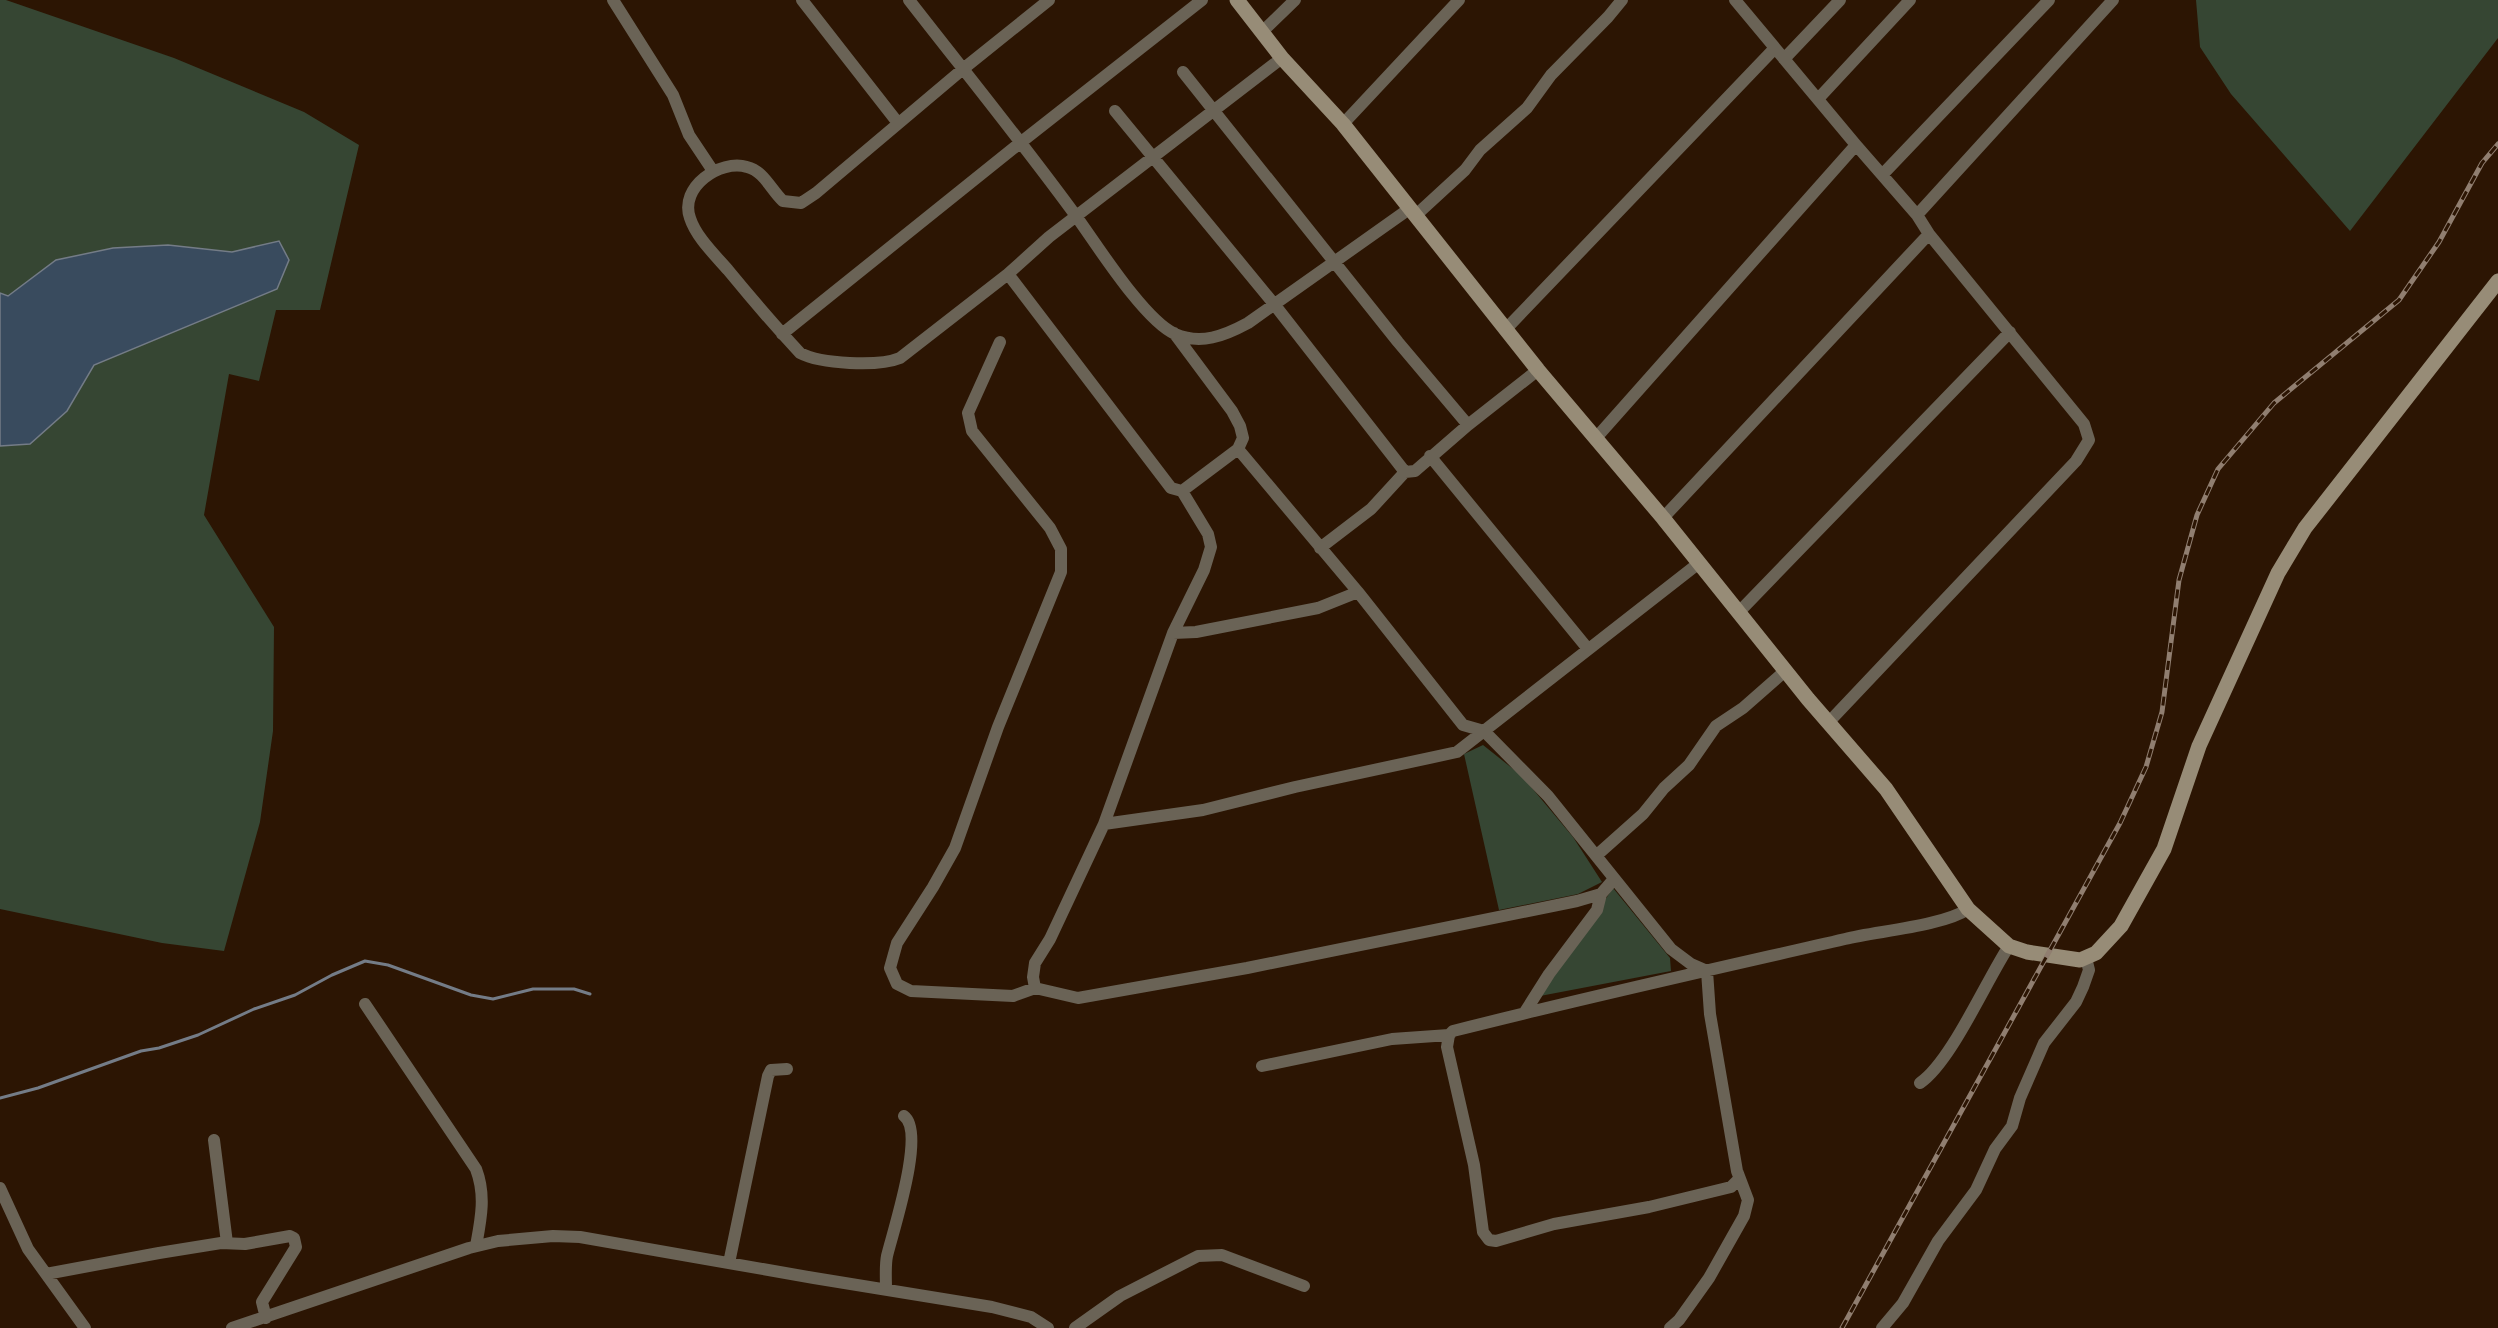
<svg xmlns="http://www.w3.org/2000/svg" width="2498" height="1328" font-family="'Fira Sans',sans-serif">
<rect width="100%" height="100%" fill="#2c1503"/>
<path fill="#364633" d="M0,0H6L174,58L304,112L359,145L320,310H276L259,381L229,374L204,515L274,627L273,731L260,822L224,951L162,943L0,909Z
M2196,0H2498V38L2350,231L2231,94L2200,47Z
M1483,745L1522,776L1573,837L1602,882L1578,894L1499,910L1464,754Z
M1613,888L1670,958L1671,971L1540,996Z"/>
<path fill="#394b5e" stroke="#747c87" stroke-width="1.5" d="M279,241L289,260L277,289L94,365L67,411L30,444L0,446V293L8,296L56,260L113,248L168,245L232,252Z"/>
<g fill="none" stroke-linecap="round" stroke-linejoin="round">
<path stroke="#747c87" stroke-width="3" d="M0,1098L38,1088L141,1051L159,1048L198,1035L254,1009L295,995L332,975L365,961L388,965L471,995L493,999L533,989H574L590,994"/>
<path stroke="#6a6356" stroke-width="12" d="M613,0L673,95L689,135L713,171
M802,0L898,123
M909,0C965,72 1022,142 1076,216C1097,245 1144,320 1175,334C1201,345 1224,336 1248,323L1409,209
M1049,0L963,69L816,193L801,203L783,201C771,190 764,171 747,167C720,159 679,187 690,218C696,237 715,255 728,270C751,298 775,326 800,353C821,364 878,367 900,358L1008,274L1049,237L1282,58
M1735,0L1856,145L1917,215L1929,234L2084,424L2089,440L2076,461L1828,723
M1262,32L1295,0
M1784,59L1840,0
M1183,72L1398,342L1468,425
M1818,99L1910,0
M1115,111L1274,304L1405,472L1415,471L1468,425L1538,370
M1343,124L1459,0
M1883,174L2049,0
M1917,215L2113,0
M1415,216L1465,170L1480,150L1527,108L1551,75L1608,17L1622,0
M1008,274L1171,488L1182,491L1238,449L1243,438L1240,426L1232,411L1174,333
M1505,330L1775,48
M782,334L1020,143L1202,0
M1000,342L968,413L972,431L1050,528L1061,549V572L998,727L955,848L933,887L897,943L890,968L897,984L911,991L1013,996L1035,988
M1596,438L1856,145
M1238,449L1358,592L1463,725L1484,731L1548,796L1671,949L1691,964L1707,971L1710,1014L1737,1171L1748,1200L1744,1216L1709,1278L1679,1320L1670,1328
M1430,456L1588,649
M1182,491L1208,534L1211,547L1204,570L1173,633L1104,824L1050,939L1035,963L1033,977L1035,988L1078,998L1247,968L1577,901L1601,894L1614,879
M1663,518L1929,234
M1320,548L1371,509L1405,472
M1739,612L2010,332
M1173,633L1196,632L1318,608L1358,592
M1104,824L1203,810L1295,787L1457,752L1699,563
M1597,855L1643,814L1664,788L1689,765L1716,726L1743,708L1785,671
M365,1004L476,1169C486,1195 481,1219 476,1246
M1525,1012L1549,974L1597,910L1601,894
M1262,1066L1392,1039L1449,1035
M1920,1083C1951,1062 1986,981 2009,946
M214,1140L227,1243
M1739,1179L1731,1187L1649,1207L1554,1224L1496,1241L1489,1240L1483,1232L1474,1165L1447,1047L1449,1035L1453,1031C1583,998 1714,969 1845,939C1878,931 1943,926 1968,909
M0,1188L28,1249L85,1328
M729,1263L768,1076L771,1070L787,1069
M46,1274L159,1253L221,1243L245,1244L290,1236L294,1238L296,1247L262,1302L266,1318
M886,1289C886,1278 885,1266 887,1256C893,1231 926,1132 904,1116
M232,1328L469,1248L498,1241L553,1236L580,1237L814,1278L992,1307L1031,1317L1048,1328
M1075,1328L1120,1296L1198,1256L1222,1255L1304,1286
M1882,1328L1903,1303L1938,1241L1976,1190L1995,1149L2012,1126L2020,1098L2044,1043L2076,1002L2083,987L2089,970L2086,958"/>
<path stroke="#978c77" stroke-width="15" d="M1237,0L1282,58L1343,124L1538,370L1663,518L1808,699L1886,789L1968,909L2009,946L2027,952L2080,960L2096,953L2121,926L2164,849L2199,746L2278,573L2305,528L2498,281"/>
<defs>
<path id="rail" d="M1842,1328L2120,823L2146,767L2162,712L2179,580L2197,515L2218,469L2274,403L2399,300L2439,242L2482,163L2498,144"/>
</defs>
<use href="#rail" stroke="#907e70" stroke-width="5"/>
<use href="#rail" stroke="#2c1503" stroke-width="3" stroke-dasharray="9" stroke-linecap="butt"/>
</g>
</svg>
